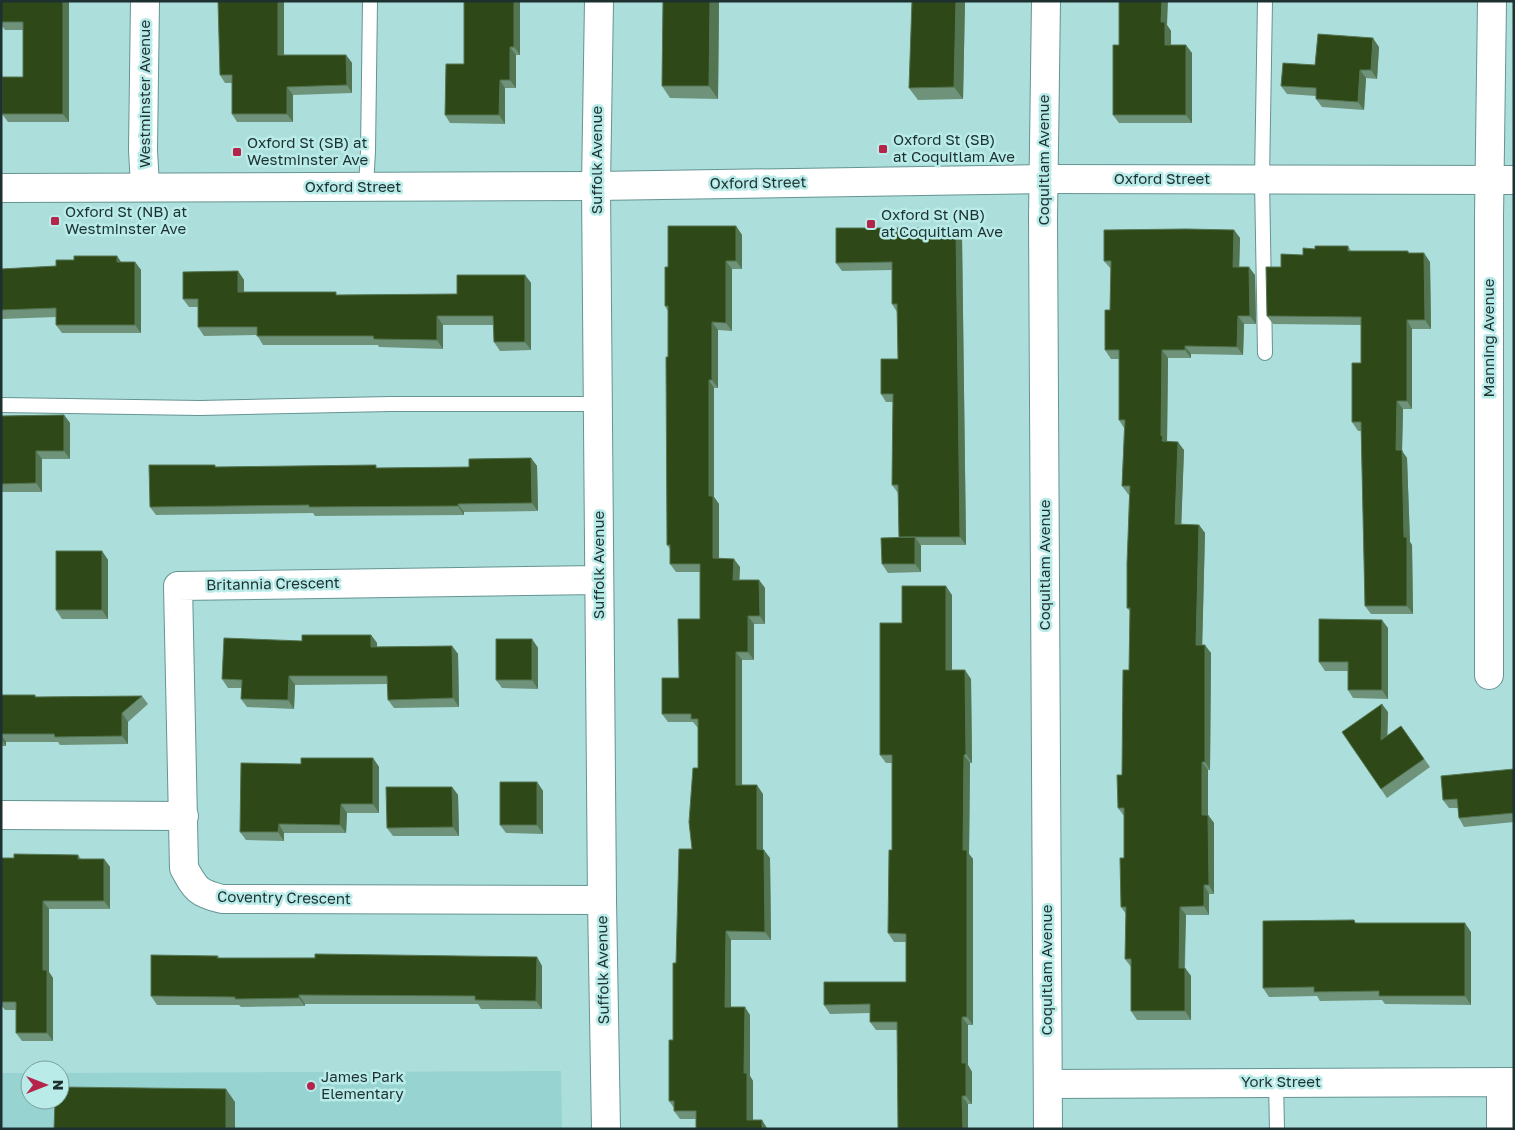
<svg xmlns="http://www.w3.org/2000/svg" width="1515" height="1130" font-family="'Golos Text',sans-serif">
<rect width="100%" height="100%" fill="#acdedc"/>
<path fill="#97d3d0" d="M561,1071L562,1129H1V1073H30V1100H60V1073Z"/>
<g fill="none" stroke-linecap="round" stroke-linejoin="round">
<defs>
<path id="service" d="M366,187L368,151L370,1
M1265,353L1262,179L1265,1
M1,405L200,408L391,404H598
M1276,1082L1277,1129"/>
<path id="minor" d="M145,1L143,150L145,186
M599,1L596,186L602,900L606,1129
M599,580L178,586L184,868C196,890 198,893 222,899L602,900
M1489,675V217L1492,1
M1,815L184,816
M1501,1082V1129
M1048,1084L1514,1082"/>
<path id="tertiary" d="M1046,1L1043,218L1048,1129"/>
<path id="secondary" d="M1,188L596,186L1044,179L1514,180"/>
</defs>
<use href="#service" stroke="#659492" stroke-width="16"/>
<use href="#minor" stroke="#659492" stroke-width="30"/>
<use href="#tertiary" stroke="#659492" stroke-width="30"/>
<use href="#secondary" stroke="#659492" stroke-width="30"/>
<use href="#service" stroke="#fff" stroke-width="14"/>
<use href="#minor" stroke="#fff" stroke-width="28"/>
<use href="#tertiary" stroke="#fff" stroke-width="28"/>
<use href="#secondary" stroke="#fff" stroke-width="28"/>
</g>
<path fill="#6e937a" d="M1,1H69V122H8L2,114L23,77V30H5L1,25Z
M284,1V55H346L352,63V93L293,95V122H237L232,114V83H225L220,75Z
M520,1V55H516V88H505V124L450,123L445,115L464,64Z
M663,1H719L718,99L670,98L662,86Z
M912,1H965L963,99L918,100L909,88Z
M1167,25L1171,31V45L1192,53V123H1119L1113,115L1119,45Z
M1379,47L1377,79L1366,78L1364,110L1322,107L1316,99V96L1287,94L1281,86L1315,65Z
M736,226L742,235V269H732V331L718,330V388H714V497L719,504V558L740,567L739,580H759L765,588V624H754V660H742V785L763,794V850L770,858L771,940H731V1007L750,1015V1076L753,1081L696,1119H680L674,1111V1108L669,1101L673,1040L676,963L692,849L698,768V728L693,722H668L662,714L679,678L700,619V572H676L670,564V549L667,545L668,311L665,306L668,267Z
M956,228L962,236L966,545H921V572L888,573L882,564L899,538L898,493L892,485L893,402H886L881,394L898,359L897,312L892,304V270L842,271L836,263Z
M1234,230L1240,238L1239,267L1255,275L1256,324H1244L1243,355L1191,354V358H1168L1167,441L1184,450L1181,525H1199L1205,533L1202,645L1211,653L1210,770H1208V815L1214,823V894H1209V915H1186L1185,968L1191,976V1020H1137L1131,1011V967L1125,959L1126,914L1121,907L1124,858V816L1118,808L1122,775L1129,670L1130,611L1127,608L1129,495L1128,494L1122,486L1124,428L1119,420V359H1111L1105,350L1110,310L1111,269L1104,261Z
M1348,246L1351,251H1408L1409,253L1430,262L1431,329H1412V409H1403L1402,451L1407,458L1410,542L1412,545L1413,614H1371L1365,606L1361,431H1358L1352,422L1361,363V325L1273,324L1267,316L1281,267L1315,249Z
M117,256L121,262H135L141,270V333H62L56,325V317L1,319V269L56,266L74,260Z
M238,271L244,280V292L338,295L457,294L525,275L531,283V350L500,351L494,342V325H443V349L379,347L378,345H263L257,335L204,336L198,327V307H189L183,299Z
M64,415L70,423V459H42V492H1V416Z
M531,458L537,466L538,511L464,512V515L315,516L313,513L156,515L150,507L216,467L378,468L469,467Z
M102,551L108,560V619H62L56,610Z
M952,595V670L971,679L972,763H970L969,854L973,859V1025H968V1065L972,1072V1104H968L897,1030H876L870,1022V1013L830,1014L824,1005L906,982V942H894L888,933L892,850V763H886L880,755L902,623Z
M1388,628V699L1353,698L1348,690V671H1325L1319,662Z
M371,635L377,643V647L452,646L458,654L459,707L394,708L388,700L387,684L295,685L294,709L247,707L241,699V688H228L222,679L302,641Z
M532,639L538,648V689L502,688L496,680Z
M1,695H35L36,697L142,696L148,704L128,722V744L60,745L58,742H6V746H1Z
M1388,712L1387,736L1401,726L1430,767L1387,798L1342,732Z
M373,758L379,767V813H347L346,833H284V841L246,840L240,832L301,764Z
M1514,769V822L1464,827L1459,818L1458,808H1449L1443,800Z
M537,782L543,791V834L506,833L500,825Z
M452,787L458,795L459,836H393L387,828Z
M78,855L81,859H104L110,867V909H49V972L53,978V1041H22L16,1033V1010H5L1,1005V858H14Z
M1354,920L1356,923L1471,932V1005L1385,1004L1382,1000L1320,1001L1317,996L1269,997L1263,988Z
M218,956L219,958L537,957L542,966V1009H481L478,1004H305V1006L241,1007L239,1005H157L151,996Z"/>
<path fill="#547552" d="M63,1H69V122L63,114Z
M278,1H284V64L278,55Z
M514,1H520V55L514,47Z
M710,1H719L718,99L709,86Z
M956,1H965L963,99L954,87Z
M1162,1H1168L1167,25L1171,31V53L1165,45L1161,22Z
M1373,38L1379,47L1377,79L1371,70Z
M1186,45L1192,53V123L1186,115Z
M510,47L516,55V88L510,80Z
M346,55L352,63V93L347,85Z
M1360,70L1366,78L1364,110L1358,102Z
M500,80L505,88V124L499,115Z
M287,87L293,95V122L287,114Z
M736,226L742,235V269L736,261Z
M956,228L962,236L966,545L960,537Z
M1234,230L1240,238L1239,275L1233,267Z
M1424,253L1430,262L1431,329L1425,320Z
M117,256L123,265L117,262Z
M726,261L732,269V331L726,323Z
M135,262L141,270V333L135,325Z
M1249,267L1255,275L1256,324L1250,316Z
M238,271L244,280V301L238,292Z
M525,275L531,283V350L525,342Z
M437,316L443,325V349L437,340Z
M1238,316L1244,324L1243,355L1237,347Z
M1407,320L1412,329V409L1407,401Z
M712,322L718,330V388L712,380Z
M1185,346L1191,354V358L1185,350Z
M1162,350L1168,358L1167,442L1162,441L1161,436Z
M709,380L714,388V497L719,504V567L713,558L709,496Z
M1397,401L1403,409L1402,451L1407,458L1410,542L1412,545L1413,614L1407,606L1404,537L1396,450Z
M64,415L70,423V459L64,451Z
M1178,442L1184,450L1181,533L1175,524Z
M36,451L42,459V492L36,483Z
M531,458L537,466L538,511L532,503Z
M458,504L464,512V515L458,506Z
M1199,525L1205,533L1202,653L1196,645Z
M915,537L921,546V572L915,564Z
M102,551L108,560V619L102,610Z
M734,559L740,567L739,589L733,580Z
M759,580L765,588V624L760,616Z
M946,586L952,595V679L946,670Z
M748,616L754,624V660L748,652Z
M1382,620L1388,628V699L1382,690Z
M371,635L377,643V656L371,647Z
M532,639L538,648V689L532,680Z
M1205,645L1211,653L1210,770L1205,762Z
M452,646L458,654L459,707L453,698Z
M736,652L742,660V794L736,785Z
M965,670L971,679L972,763L966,754Z
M289,676L295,685L294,709L288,700Z
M1382,704L1388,712L1387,749L1381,740Z
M122,713L128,722V744L122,736Z
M1,735L6,742V746L1,738Z
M964,755L970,763L969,854L973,859V1025L967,1017L963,850Z
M373,758L379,767V813L373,804Z
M1202,762L1208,770V823L1202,815Z
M537,782L543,791V834L537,825Z
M757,785L763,794V858L757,849Z
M452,787L458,795L459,836L453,827Z
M341,804L347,813L346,833L340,825Z
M1208,815L1214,823V894L1209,885Z
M279,824L284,833V841L278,832Z
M764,850L770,858L771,940L765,932Z
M104,859L110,867V909L104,901Z
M1204,885L1209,894V915L1204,906Z
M43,901L49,909V972L53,978V1041L47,1033L43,970Z
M1180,907L1186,915L1184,976L1179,968Z
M1465,923L1471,932V1005L1465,996Z
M726,931L731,940V1015L725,1007Z
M537,957L542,966V1009L536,1001Z
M1185,968L1191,976V1020L1185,1011Z
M299,995L305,1004V1006L299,998Z
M745,1007L750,1015V1076L753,1081V1128L747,1120L744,1073Z
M962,1017L968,1025V1065L972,1072V1104L966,1096L962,1063Z
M226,1089L235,1102V1129H226Z
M962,1096L968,1104V1129H963Z
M762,1120L767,1128V1129H762Z"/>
<path fill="#2f4817" stroke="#547552" d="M1,1H63V114H2V77H23V22H1Z
M218,1H278V55H346L347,85L287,87V114H232V75H220Z
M464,1H514V47H510V80H500L499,115H445L446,64H464Z
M663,1H710L709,86H662Z
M912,1H956L954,87L909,88Z
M1119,1H1162L1161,22H1165V45H1186V115H1113V45H1119Z
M1318,34L1373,38L1371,70H1360L1358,102L1316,99V88L1281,86L1283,63L1315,65Z
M668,226H736V261H726V323L712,322V380H709V496H713V558L734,559L733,580H759L760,616H748V652H736V785H757V849L764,850L765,932L726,931L725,1007H745L744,1073H747V1120H762V1129H696V1111H674V1101H669V1040H673V963H676L679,849H692L689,822L693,768H698V719H691V714H662V678H679L678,619H700V564H670V545H667L666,357H668V306H665V267H668Z
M836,228H956L960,537H899L898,485H892L893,394H881V359H898L897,304H892V262L836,263Z
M1186,229L1234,230L1233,267H1249L1250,316H1238L1237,347L1185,346V350H1162L1161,436H1163L1162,441L1178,442L1175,524L1199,525L1196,645H1205V762H1202V815H1208L1209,885H1204V906L1180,907L1179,968H1185V1011H1131V959H1125L1126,907H1121L1120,858H1124V808H1118L1117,775H1122L1123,670H1129L1130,608H1127V563L1130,486H1122L1125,420H1119V350H1105V310H1110L1111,261H1104V230Z
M1315,246H1348V251H1408V253H1424L1425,320H1407V401H1397L1396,450H1402L1404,537H1407V606H1365L1361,422H1352V363H1361V317L1267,316L1266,267H1281V254L1303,255V248L1315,249Z
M74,256H117V262H135V325H56V308L1,310V269L56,266V260H74Z
M238,271V292H336V295L457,294V275H525V342H494L493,316H437V340L374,339L373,336H257V327H198V299H183V272Z
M64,415V451H36V483L1,484V416Z
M531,458L532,503L458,504V506L309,507V505L150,507L149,465H215V467L376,465V468L469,467V459Z
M915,537V564H882L881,538Z
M56,551H102V610H56Z
M902,586H946V670H965L966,754L964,755L963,850H967V1017H962V1063H966V1096H962L963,1129H898L897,1022H870V1004L824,1005V982H906V934L888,933L889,850H892V755H880V623H902Z
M1319,619L1382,620V690H1348V662H1319Z
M302,635H371V647L452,646L453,698L388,700L387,676H289L288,700L241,699L242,680L222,679L224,638L302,641Z
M496,639H532V680H496Z
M1,695H35V697L142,696L122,713V736L55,737L54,734H1Z
M1382,704L1381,740L1401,726L1424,759L1381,789L1342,732Z
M301,758H373V804H341L340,825L279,824L278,832H240L241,763L301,764Z
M1514,769V813L1459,818L1457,799L1443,800L1441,776Z
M500,782H537V825H500Z
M386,787H452L453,827L387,828Z
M14,854L78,855V859H104V901H43V970H47V1033H16V1002H1V858H14Z
M1354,920L1355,923H1465V996H1379V991L1314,992V987L1263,988V921Z
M315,954L537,957L536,1001L475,1000V996L299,995V998L235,999V997L151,996V955L218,956L217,958H315Z
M60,1087L226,1089V1129H54L55,1100H60Z"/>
<g fill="#b5244a" stroke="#b9ebe9" stroke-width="2">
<rect x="878" y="144" width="10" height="10" rx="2.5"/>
<rect x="232" y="147" width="10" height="10" rx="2.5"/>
<rect x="50" y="216" width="10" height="10" rx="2.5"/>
<rect x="866" y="219" width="10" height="10" rx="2.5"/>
<circle cx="311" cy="1086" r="5"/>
</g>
<g text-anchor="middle" stroke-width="5" stroke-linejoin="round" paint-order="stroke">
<g font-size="15" fill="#1d3130" stroke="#b9ebe9">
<text transform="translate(145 94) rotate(-90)" y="5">Westminster Avenue</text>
<text transform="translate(597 160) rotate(-90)" y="5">Suffolk Avenue</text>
<text transform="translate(1044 160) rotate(-90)" y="5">Coquitlam Avenue</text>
<text x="1162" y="184">Oxford Street</text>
<text transform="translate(758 183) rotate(-1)" y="5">Oxford Street</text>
<text x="353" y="192">Oxford Street</text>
<text transform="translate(1489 338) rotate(-90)" y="5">Manning Avenue</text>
<text transform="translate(599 565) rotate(-90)" y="5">Suffolk Avenue</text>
<text transform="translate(1045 565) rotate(-90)" y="5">Coquitlam Avenue</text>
<text transform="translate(273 584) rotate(-1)" y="5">Britannia Crescent</text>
<text transform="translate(284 898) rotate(1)" y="5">Coventry Crescent</text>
<text transform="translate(603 970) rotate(-91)" y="5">Suffolk Avenue</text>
<text transform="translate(1047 970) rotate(-90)" y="5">Coquitlam Avenue</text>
<text x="1281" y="1087">York Street</text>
</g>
<g font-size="15" fill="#1d3130" stroke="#b9ebe9" text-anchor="start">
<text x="893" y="145">Oxford St (SB)<tspan x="893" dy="17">at Coquitlam Ave</tspan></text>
<text x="247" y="148">Oxford St (SB) at<tspan x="247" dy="17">Westminster Ave</tspan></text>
<text x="65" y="217">Oxford St (NB) at<tspan x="65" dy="17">Westminster Ave</tspan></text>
<text x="881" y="220">Oxford St (NB)<tspan x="881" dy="17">at Coquitlam Ave</tspan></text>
<text x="321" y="1082">James Park<tspan x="321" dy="17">Elementary</tspan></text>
</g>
</g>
<rect width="1515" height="1130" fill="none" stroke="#1d3130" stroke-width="5"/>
<g transform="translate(45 1085) rotate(90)"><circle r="24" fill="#b9ebe9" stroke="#7ba19f"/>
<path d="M0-4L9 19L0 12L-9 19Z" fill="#b5244a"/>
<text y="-8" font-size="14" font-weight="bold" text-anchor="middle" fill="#1d3130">N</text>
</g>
</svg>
